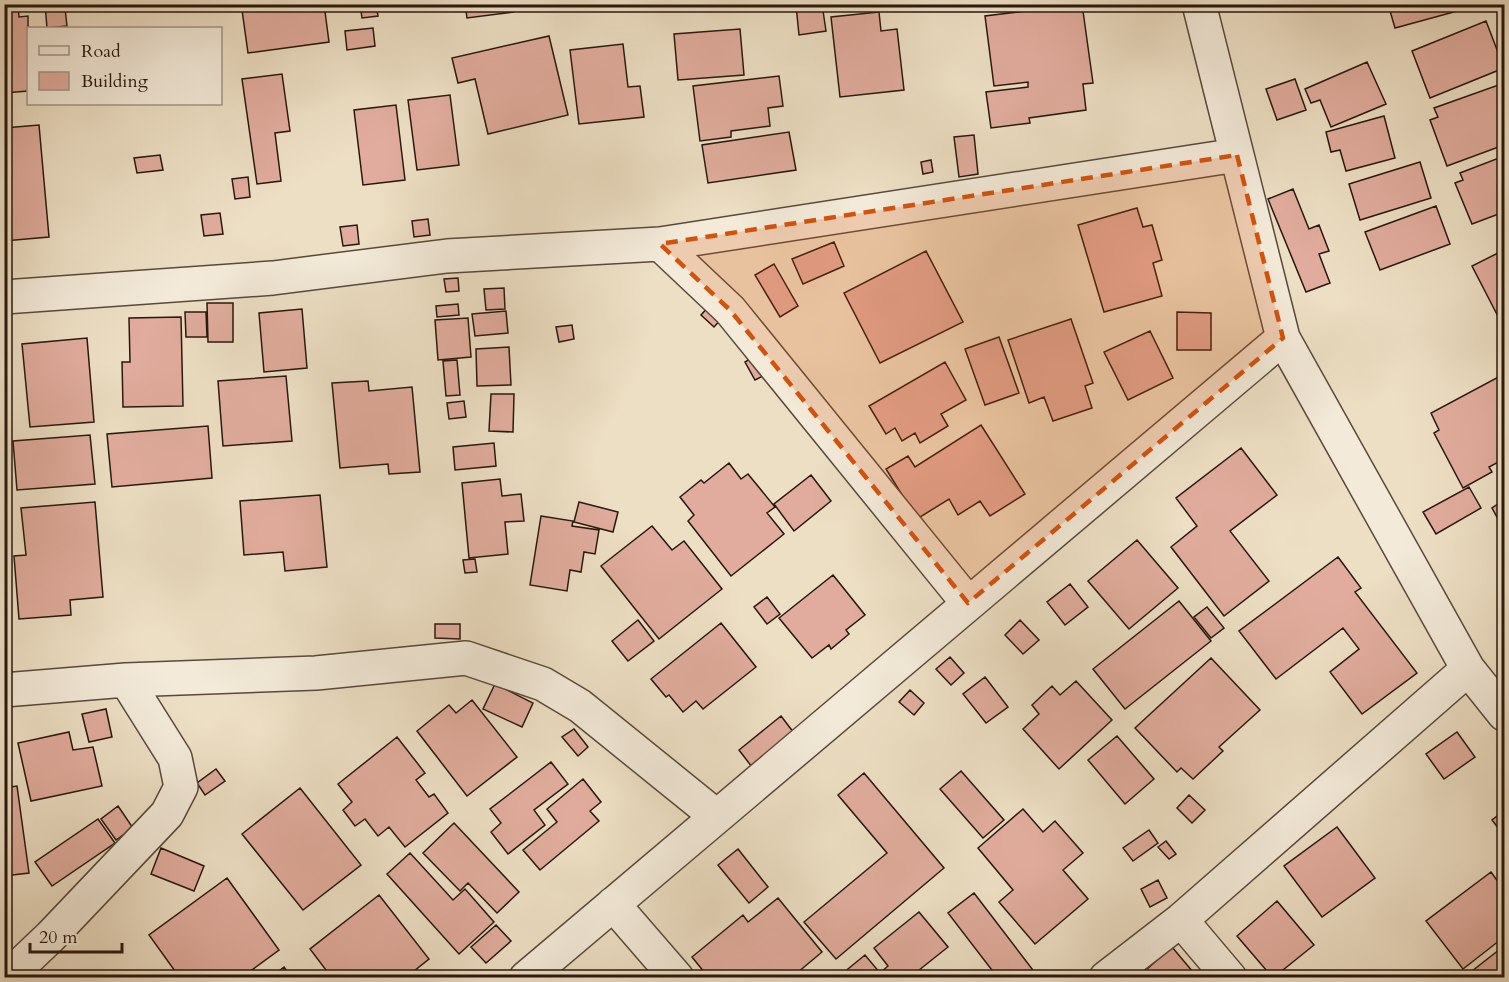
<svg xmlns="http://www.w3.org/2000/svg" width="1509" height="982" font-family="Cardo,serif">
<rect width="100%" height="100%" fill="#eddfc4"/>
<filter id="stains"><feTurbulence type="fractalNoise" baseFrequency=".00333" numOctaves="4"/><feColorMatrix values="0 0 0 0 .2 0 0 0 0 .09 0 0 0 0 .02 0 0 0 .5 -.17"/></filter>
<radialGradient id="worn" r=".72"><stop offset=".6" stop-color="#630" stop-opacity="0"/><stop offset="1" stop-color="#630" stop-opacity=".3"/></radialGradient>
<path fill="#e1ac9d" stroke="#28170f" stroke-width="1.5" d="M4,4H18L19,17L28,16V91L4,93Z
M45,4H101V5L65,8L67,26L47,28Z
M255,4H324L329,42L248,53L242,10L256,8Z
M360,4H376L378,16L362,18Z
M465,4H512L513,12L467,18Z
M822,4L826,31L799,35L796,5Z
M1082,4L1093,83L1083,84L1086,110L1029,118L1030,123L991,128L986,92L1028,87V82L994,86L985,16Z
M1388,4H1483L1395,28Z
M879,12L881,31L897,29L904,90L840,97L831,17Z
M1486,21L1504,68L1430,98L1412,51Z
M373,28L375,46L347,50L345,31Z
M740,29L744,75L678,80L674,34Z
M549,36L568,115L488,134L475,79L458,83L452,58Z
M623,44L628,87L640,86L644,117L579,124L570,50Z
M1367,62L1386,104L1331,127L1320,100L1311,103L1305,89Z
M282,74L290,131L275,133L281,181L257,184L242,79Z
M779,76L783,106L768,108L770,126L731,131V137L700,141L693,86Z
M1295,79L1306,110L1277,120L1266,89Z
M1504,83V145L1447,166L1430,120L1438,117L1434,108Z
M450,95L459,165L417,170L408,100Z
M396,105L405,180L363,185L354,110Z
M1384,116L1395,158L1346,171L1340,150L1331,152L1326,132Z
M39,125L49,237L4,241V128Z
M789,132L796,170L708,183L702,145Z
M974,135L978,174L959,177L954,137Z
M160,155L163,170L137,173L134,158Z
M1504,156V212L1472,224L1455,183L1463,180L1460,173Z
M931,160L933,172L923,174L921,162Z
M1420,162L1431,198L1360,220L1349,184Z
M248,177L250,197L235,199L232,179Z
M1293,189L1309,229L1319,225L1329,251L1319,254L1330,283L1306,292L1268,199Z
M1436,206L1450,244L1380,270L1365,232Z
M1137,208L1143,227L1152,225L1162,260L1153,263L1162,296L1104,312L1078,225Z
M220,213L223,234L204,236L201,215Z
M428,219L430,235L414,237L412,221Z
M357,225L359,244L343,246L340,227Z
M834,242L844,266L803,284L792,259Z
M1504,250V328L1472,266Z
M926,251L963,322L880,363L844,293Z
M774,264L798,306L780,317L755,275Z
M458,278L459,291L446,292L444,279Z
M504,288L505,309L486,310L484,289Z
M207,303H233V342H208Z
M458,304L459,315L437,317L436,306Z
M710,305L723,317L714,327L701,315Z
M302,309L307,368L264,372L259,313Z
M506,311L508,333L475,336L472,314Z
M185,312H206L207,337H186Z
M1177,312L1211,313V350H1177Z
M181,317L183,406L123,407L122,362H130L129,318Z
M468,318L471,357L438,360L435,320Z
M1071,319L1093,383L1085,386L1092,408L1053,421L1044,397L1029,403L1008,340Z
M572,325L574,339L559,342L556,327Z
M1150,331L1173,378L1128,400L1104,352Z
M999,337L1019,393L985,405L965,349Z
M87,338L94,422L30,427L22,344Z
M509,347L511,385L477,386L476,349Z
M758,354L769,373L755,380L745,362Z
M457,360L460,395L446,396L443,361Z
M945,362L966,400L941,414L948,426L920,443L915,433L902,441L895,428L886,434L869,406Z
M1504,374V459L1489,467L1492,472L1463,488L1434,433L1439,430L1431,413Z
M286,376L292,441L223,446L218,381Z
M368,381L369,391L412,387L420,472L389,474L388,464L340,468L332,383Z
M491,394H514L513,432L489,431Z
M464,401L466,417L449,419L447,403Z
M981,425L1025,494L990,516L980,501L958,515L949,499L917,519L886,469L908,456L915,467Z
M208,426L212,478L112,487L107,434Z
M90,435L95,484L17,490L13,441Z
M494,443L496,466L455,470L453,447Z
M1241,448L1277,495L1230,531L1269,581L1224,616L1171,547L1197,526L1176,498Z
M729,463L741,479L748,474L775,507L767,513L784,534L731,576L688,521L694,515L680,497L701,480L704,483Z
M811,475L831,501L794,531L774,504Z
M500,479L502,496L521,494L524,521L505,522L508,554L469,558L462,483Z
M1469,487L1481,508L1436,534L1423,512Z
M320,495L327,567L285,571L283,552L244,555L240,501Z
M1504,500V530L1492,508Z
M95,502L103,597L70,600L71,615L19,619L14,556L26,555L21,508Z
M579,502L618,512L613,532L574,522Z
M541,516L573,521L572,526L599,530L595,554L584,552L581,572L570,570L567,591L530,585Z
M652,526L672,550L684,541L722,589L659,639L601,566Z
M1137,540L1178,588L1129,629L1088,581Z
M1338,557L1361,588L1355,592L1417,673L1362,714L1330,672L1359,649L1343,628L1276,679L1239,631Z
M475,559L477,572L465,573L463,560Z
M833,575L865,615L846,630L849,634L831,649L829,645L812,658L779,618Z
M1070,584L1088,607L1065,625L1047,602Z
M767,597L780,614L767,624L754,607Z
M1179,601L1211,641L1125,709L1093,669Z
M1207,607L1224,628L1211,638L1194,617Z
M638,620L654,641L628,661L612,641Z
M1020,620L1039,640L1023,654L1005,635Z
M721,623L756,667L703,709L696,701L683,712L669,695L666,697L651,679Z
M435,624H460V639L435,638Z
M950,657L964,673L951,685L936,669Z
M1211,658L1260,710L1219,747L1223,751L1193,779L1181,768L1177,772L1135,728Z
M985,677L1008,707L986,723L963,694Z
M1076,681L1112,720L1059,769L1023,729L1039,714L1032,705L1052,686L1060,695Z
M495,684L533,703L522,727L483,709Z
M910,690L924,703L914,715L899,702Z
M472,700L517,757L467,796L417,731L449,705L456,713Z
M106,709L112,737L89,742L82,714Z
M781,716L794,733L752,767L739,750Z
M574,729L588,747L578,756L562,737Z
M69,732L73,750L93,747L102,786L31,801L18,743Z
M1457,732L1475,757L1444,779L1426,754Z
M1117,736L1154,779L1125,804L1088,760Z
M397,737L425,773L416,780L429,797L434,794L448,813L405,847L389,827L378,836L365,819L355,826L343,810L352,802L338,784Z
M551,762L568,784L534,810L545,825L508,854L491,832L501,823L490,809Z
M216,769L225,781L205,795L197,783Z
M961,771L1004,820L983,838L940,789Z
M864,773L944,868L836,959L804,922L887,853L838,795Z
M583,779L601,802L590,811L599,821L540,870L523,850L557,822L547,809Z
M17,786L29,873L4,876V788Z
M300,788L361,865L303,910L242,834Z
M1189,795L1205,810L1192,823L1177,808Z
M118,806L133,828L116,840L101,819Z
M1023,809L1043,832L1055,821L1083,853L1063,870L1088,899L1035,944L999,902L1013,890L978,848Z
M1504,811V831L1502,833L1492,820Z
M98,819L115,843L52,886L35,862Z
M454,823L519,892L497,913L468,883L460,891L423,853Z
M1337,827L1375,878L1322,917L1284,866Z
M1149,830L1158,843L1133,861L1123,848Z
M1166,841L1176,854L1169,859L1158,847Z
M161,848L204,866L194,891L151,874Z
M738,849L768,887L749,903L718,865Z
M410,853L453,900L465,889L494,922L459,954L387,874Z
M1491,872L1504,890V937L1463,969L1426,921Z
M227,878L279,950L241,978H180L149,935Z
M1158,880L1167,898L1150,907L1141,889Z
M974,893L1039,978H998L948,913Z
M379,895L429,959L405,978H332L310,949Z
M778,898L822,952L791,978H709L692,957L743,915L748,922Z
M1277,901L1314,945L1273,978L1237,936Z
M919,912L948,947L909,978H837L865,955L880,973L888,966L874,948Z
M496,925L511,941L486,963L471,947Z
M1504,946V978H1469L1467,975Z
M1172,947L1198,978H1137Z
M284,967L292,978H270Z"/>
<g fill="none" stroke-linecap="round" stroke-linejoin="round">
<defs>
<path id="minor" d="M1199,4L1283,338L1468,669L1504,714
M660,244L1237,155
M4,297L273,278L447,256L660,244L730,310L968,603
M4,690L126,680L316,673L466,658L543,684L580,706L716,816
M613,904L677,978
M1181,920L1230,978
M7,978L51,936L167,814L181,787L175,758L126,680
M526,978L1283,338
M1106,978L1181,920L1468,669"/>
</defs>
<use href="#minor" stroke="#59493c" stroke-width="36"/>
<use href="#minor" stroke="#f3ead9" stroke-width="33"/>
</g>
<path fill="#d5520c" fill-opacity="0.2" stroke="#d5520c" stroke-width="4.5" stroke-dasharray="12 8" stroke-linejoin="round" d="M1237,155L1283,338L968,603L730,310L660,244Z"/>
<rect width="1509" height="982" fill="none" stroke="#eddfc4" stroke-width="24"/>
<rect x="6" y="6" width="1497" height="970" fill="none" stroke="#28170f" stroke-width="3"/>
<rect x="12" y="12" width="1485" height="958" fill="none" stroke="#28170f" stroke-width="1.5"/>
<rect x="27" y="27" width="195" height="78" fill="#f3ead9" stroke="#a29688" stroke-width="1.5"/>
<rect x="39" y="46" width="30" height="9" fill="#f3ead9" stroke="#a29688" stroke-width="1.5"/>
<text x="81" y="57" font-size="18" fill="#28170f">Road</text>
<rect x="39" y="72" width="30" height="18" fill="#e1ac9d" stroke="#a29688" stroke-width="1.5"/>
<text x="81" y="87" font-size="18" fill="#28170f">Building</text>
<path d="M30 943v9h92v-9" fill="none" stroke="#28170f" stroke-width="3"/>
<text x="39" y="943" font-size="18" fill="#28170f" stroke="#f3ead9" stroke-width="4.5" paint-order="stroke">20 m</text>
<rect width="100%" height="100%" filter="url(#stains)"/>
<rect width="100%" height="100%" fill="url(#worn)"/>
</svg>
